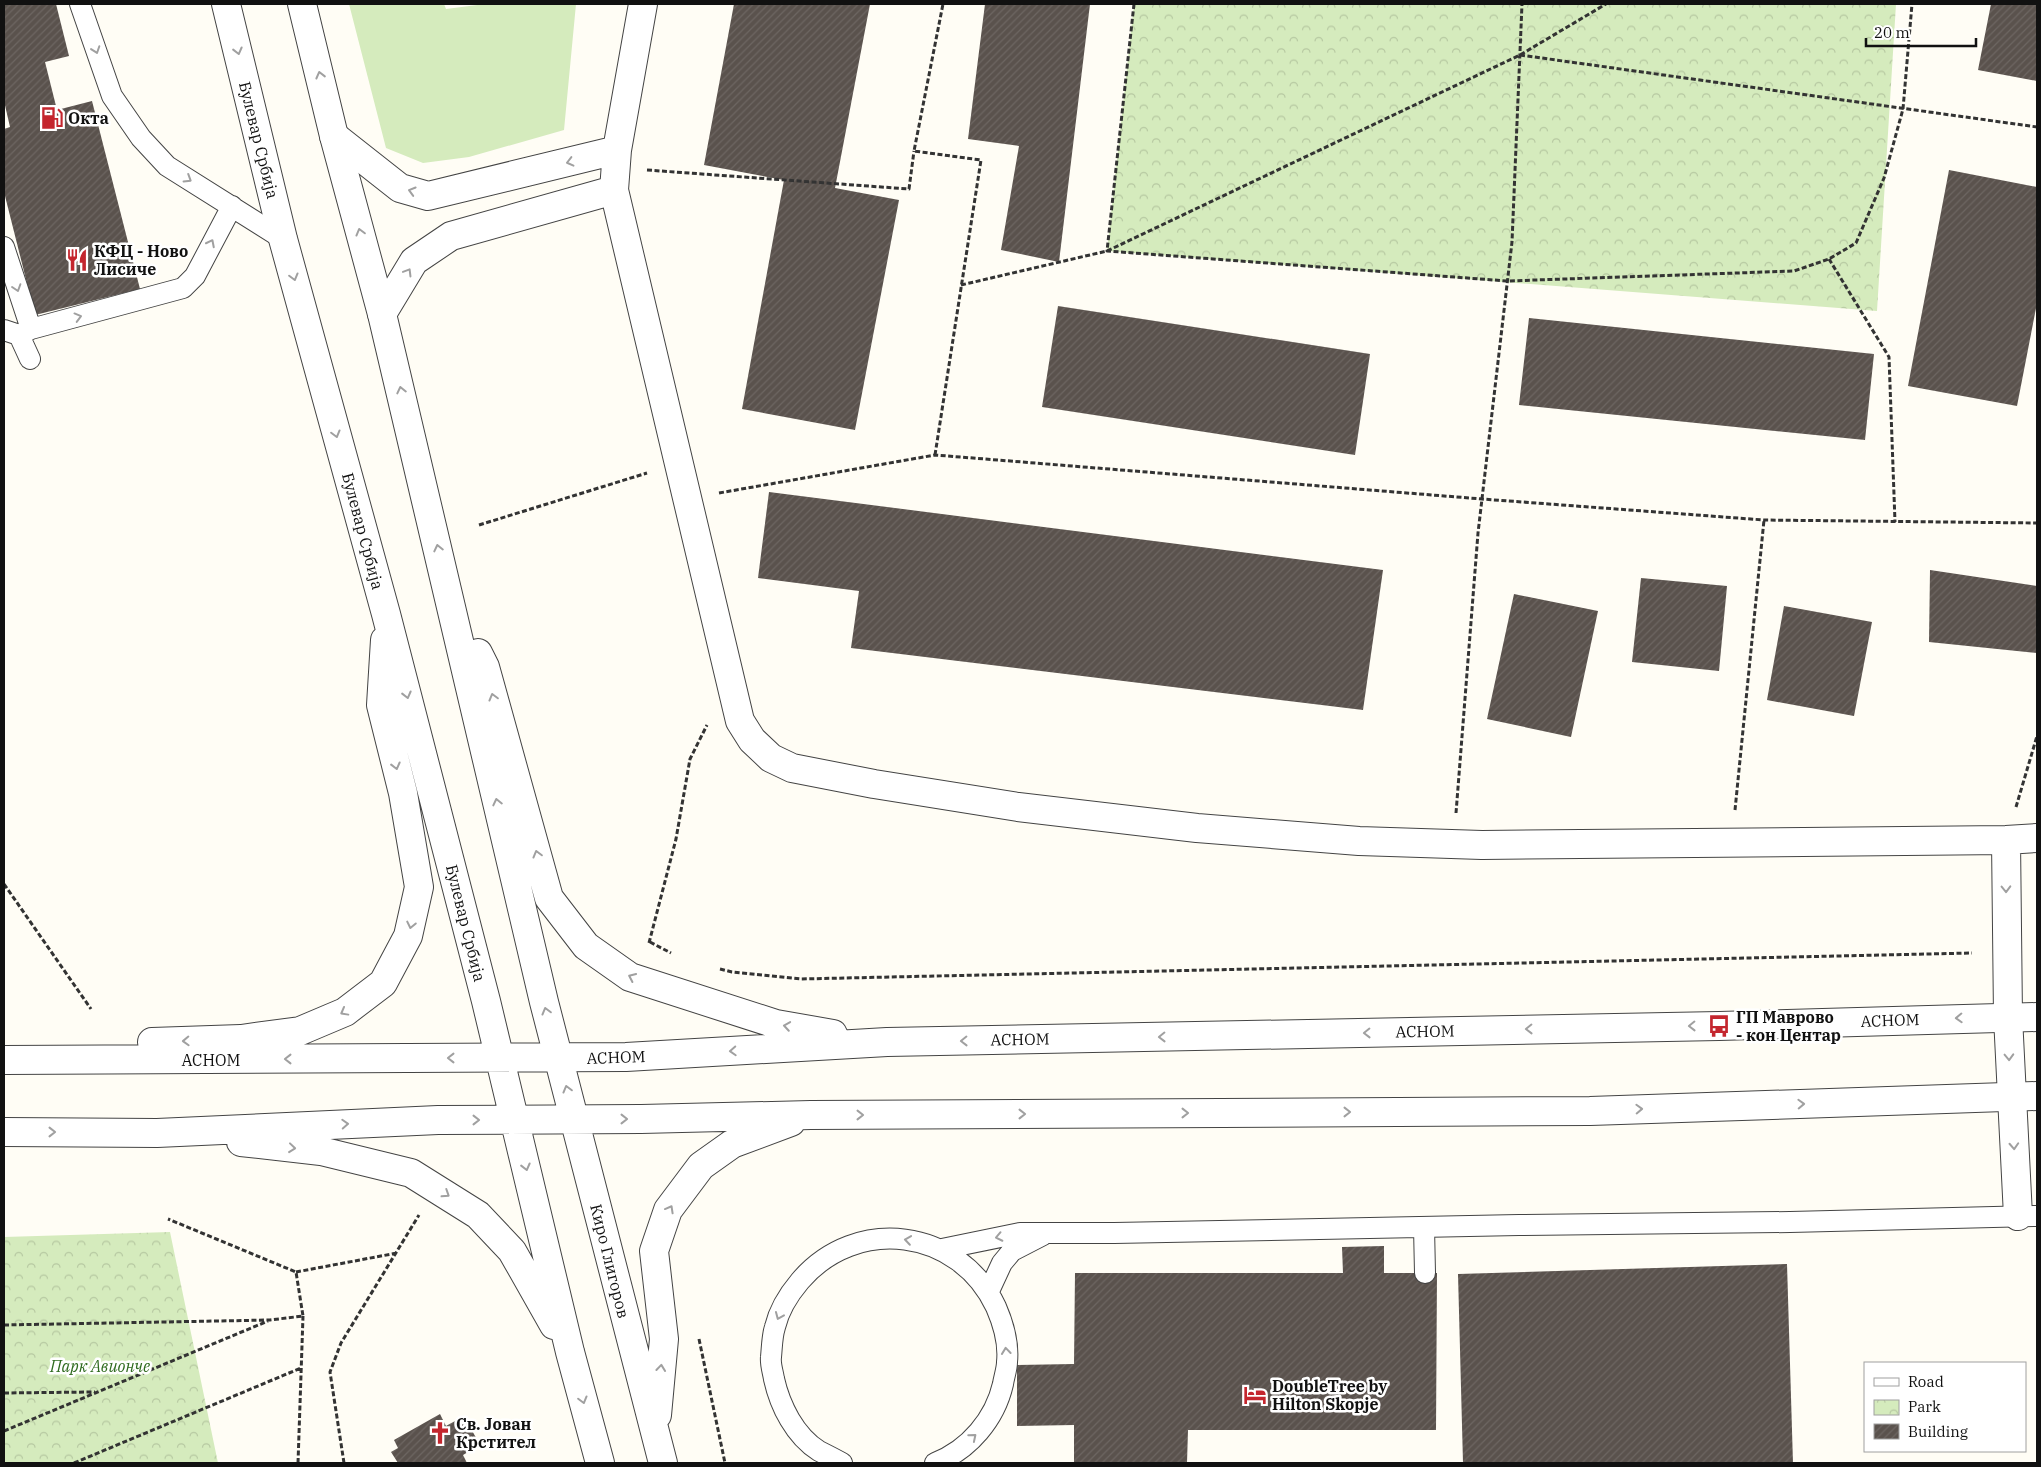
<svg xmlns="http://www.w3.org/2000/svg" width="2041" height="1467" font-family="'IBM Plex Serif',serif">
<defs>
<pattern id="park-crowns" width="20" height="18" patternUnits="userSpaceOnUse" patternTransform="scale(1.25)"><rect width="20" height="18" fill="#d5ebbd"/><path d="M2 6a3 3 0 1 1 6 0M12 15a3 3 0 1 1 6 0" fill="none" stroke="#b6c8a1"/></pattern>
<pattern id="building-hatch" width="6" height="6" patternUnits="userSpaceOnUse" patternTransform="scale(1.25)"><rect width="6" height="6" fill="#5a524d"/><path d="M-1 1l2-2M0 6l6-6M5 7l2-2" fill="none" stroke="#6d6662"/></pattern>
</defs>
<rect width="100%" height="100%" fill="#fffdf5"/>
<path fill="#d5ebbd" d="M349,4H444L446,9L485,4H576L564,130L469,157L423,163L386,148Z"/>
<path fill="url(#park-crowns)" d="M1134,4H1896L1877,311L1107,251Z
M170,1232L218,1463H4V1237Z"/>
<path fill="url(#building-hatch)" d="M4,4H56L69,56L45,62L57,110L92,101L140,289L35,315L4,192V129L10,127L4,101Z
M734,4H870L835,188L899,200L855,430L742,409L784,180L704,165Z
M985,4H1090L1059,262L1001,250L1019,146L968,139Z
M1991,4H2037V81L1978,70Z
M1949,170L2037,187V303L2017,406L1908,386Z
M1058,306L1370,354L1355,455L1042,407Z
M1529,318L1874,354L1865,440L1519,405Z
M769,492L1383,570L1363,710L851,648L859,591L758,578Z
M1930,570L2037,586V653L1929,642Z
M1641,578L1727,586L1719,671L1632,662Z
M1514,594L1598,611L1571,737L1487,719Z
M1784,606L1872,622L1854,716L1767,700Z
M1384,1246V1273H1437L1436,1430H1188L1187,1463H1074V1425L1017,1426V1365L1074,1364L1075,1273H1343L1342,1247Z
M1787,1264L1793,1463H1463L1458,1274Z
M440,1414L446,1426L464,1416L480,1445L463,1455L467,1463H398L391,1452L398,1448L394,1440Z"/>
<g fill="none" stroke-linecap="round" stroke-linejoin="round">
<defs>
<path id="service" d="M80,4L112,96L141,138L167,166L283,239
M4,247L31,329
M4,330L19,335L31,329L183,288L195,276L232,206
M19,335L30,359
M1424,1227L1425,1273
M942,1249L1020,1233H1114L1519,1225L1790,1222L2037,1216
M989,1291L1002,1263L1012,1251L1043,1235
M842,1463C835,1459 827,1455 819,1451C795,1436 780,1406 774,1379C773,1372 770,1364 771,1357C772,1347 772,1336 775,1327C779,1310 789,1294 800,1281C856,1215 959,1228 996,1307C1003,1323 1009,1343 1007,1362C1007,1369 1004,1377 1003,1384C995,1419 969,1450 935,1463"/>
<path id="minor" d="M643,4L617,150L614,190L740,721L752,740L771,758L792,768L874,784L1018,807L1197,828L1359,841L1482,845L2006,840L2037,838
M334,136L400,188L428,196L617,150
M382,314L414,261L451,236L614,190
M2006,840L2008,1017L2018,1216"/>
<path id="tertiary" d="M226,4L283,239L386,614L486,1001L570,1352L600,1463
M302,4L334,136L382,314L544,1002L663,1463
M478,653L485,667L549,898L586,946L630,977L776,1024L833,1034
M152,1042L241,1039L300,1031L345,1012L383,983L408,936L419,887L403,793L381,705L385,640
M4,1060L626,1057L887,1042L1719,1026L2037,1017
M4,1132L157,1133L438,1120L641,1119L811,1115L1590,1111L2037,1096
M241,1142L321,1151L411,1173L478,1215L512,1251L554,1325
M657,1415L664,1339L654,1251L668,1210L701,1166L732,1144L791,1122"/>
</defs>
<use href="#service" stroke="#444" stroke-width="22"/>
<use href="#minor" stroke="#444" stroke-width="30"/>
<use href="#tertiary" stroke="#444" stroke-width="30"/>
<path stroke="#333" stroke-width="3" stroke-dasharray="5 2.5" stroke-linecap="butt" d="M1134,4L1107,251L1507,281L1794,271L1829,259L1856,243L1884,178L1903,109L1912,4
M1520,55L2037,127
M647,170L909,189L914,151
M1829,259L1889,357L1895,522
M961,285L1107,251L1520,55L1606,4
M935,455L981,160L914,151L943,4
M719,493L935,455L1482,499L1764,520L2037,523
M479,525L647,473
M2016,807L2037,736
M1735,810L1764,520
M1456,813L1478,533L1512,242L1522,4
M4,884L91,1009
M650,942L671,953
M649,943L676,839L690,759L707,725
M720,969L732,972L801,979L1972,953
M296,1272L397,1253
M4,1325L270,1320L303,1316L296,1272L168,1219
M699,1339L725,1463
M4,1393L95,1392
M4,1431L268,1321
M74,1463L301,1368
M298,1463L303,1316
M344,1463L330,1372L341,1343L419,1215"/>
<use href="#service" stroke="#fff" stroke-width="20"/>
<use href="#minor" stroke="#fff" stroke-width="28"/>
<use href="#tertiary" stroke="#fff" stroke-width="28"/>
</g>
<defs><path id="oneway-chevron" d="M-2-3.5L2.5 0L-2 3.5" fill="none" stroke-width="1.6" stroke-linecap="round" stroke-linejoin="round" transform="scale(1.25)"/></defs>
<g stroke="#a0a0a0">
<use href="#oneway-chevron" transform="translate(96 50) rotate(71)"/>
<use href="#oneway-chevron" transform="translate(238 51) rotate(76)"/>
<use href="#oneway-chevron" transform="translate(320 75) rotate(-104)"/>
<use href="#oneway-chevron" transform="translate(570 162) rotate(166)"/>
<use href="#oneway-chevron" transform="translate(188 179) rotate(32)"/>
<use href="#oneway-chevron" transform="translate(412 191) rotate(-164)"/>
<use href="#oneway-chevron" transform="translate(360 232) rotate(-105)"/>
<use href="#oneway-chevron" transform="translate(211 243) rotate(-63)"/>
<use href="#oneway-chevron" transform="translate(408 272) rotate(-59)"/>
<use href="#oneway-chevron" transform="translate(294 277) rotate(75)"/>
<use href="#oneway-chevron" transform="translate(17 288) rotate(72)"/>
<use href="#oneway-chevron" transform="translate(78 317) rotate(-15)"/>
<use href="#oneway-chevron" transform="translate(401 390) rotate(-103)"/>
<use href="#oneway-chevron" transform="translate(336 434) rotate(75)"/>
<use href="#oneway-chevron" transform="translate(438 548) rotate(-103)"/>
<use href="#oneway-chevron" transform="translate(407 695) rotate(76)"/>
<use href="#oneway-chevron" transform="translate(493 697) rotate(-105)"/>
<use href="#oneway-chevron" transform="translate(396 766) rotate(76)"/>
<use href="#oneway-chevron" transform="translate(497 802) rotate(-103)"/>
<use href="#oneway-chevron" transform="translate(537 854) rotate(-105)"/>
<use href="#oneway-chevron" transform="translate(2006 889) rotate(89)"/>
<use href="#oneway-chevron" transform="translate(411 925) rotate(102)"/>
<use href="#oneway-chevron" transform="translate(632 977) rotate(-155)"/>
<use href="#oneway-chevron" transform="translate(546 1011) rotate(-105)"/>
<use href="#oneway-chevron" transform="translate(344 1012) rotate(151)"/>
<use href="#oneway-chevron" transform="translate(1959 1018) rotate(178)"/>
<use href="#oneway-chevron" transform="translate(787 1026) rotate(-171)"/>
<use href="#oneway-chevron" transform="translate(1692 1026) rotate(179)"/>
<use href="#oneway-chevron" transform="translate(1529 1029) rotate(179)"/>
<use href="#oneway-chevron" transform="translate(1367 1033) rotate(179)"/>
<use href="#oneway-chevron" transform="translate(1162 1037) rotate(179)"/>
<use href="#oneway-chevron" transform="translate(186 1041) rotate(178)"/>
<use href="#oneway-chevron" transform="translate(964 1041) rotate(179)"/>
<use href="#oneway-chevron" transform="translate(733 1051) rotate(177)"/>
<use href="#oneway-chevron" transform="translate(2009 1057) rotate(88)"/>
<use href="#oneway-chevron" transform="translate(451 1058) rotate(-180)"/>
<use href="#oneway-chevron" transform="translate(288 1059) rotate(180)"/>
<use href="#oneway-chevron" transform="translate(567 1089) rotate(-105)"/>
<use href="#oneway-chevron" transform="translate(1801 1104) rotate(-2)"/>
<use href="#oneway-chevron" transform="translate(1639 1109) rotate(-2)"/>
<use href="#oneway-chevron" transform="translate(1347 1112)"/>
<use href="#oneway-chevron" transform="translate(1185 1113)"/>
<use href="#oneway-chevron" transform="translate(1022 1114)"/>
<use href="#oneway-chevron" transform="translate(860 1115)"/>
<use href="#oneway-chevron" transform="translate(624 1119)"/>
<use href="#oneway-chevron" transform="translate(476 1120)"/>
<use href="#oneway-chevron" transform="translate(345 1124) rotate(-3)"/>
<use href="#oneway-chevron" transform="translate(52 1132)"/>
<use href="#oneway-chevron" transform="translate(2014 1146) rotate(87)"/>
<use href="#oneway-chevron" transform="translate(292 1148) rotate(6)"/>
<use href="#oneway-chevron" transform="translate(526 1167) rotate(76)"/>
<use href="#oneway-chevron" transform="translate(446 1194) rotate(33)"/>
<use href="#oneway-chevron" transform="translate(670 1209) rotate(-61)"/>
<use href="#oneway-chevron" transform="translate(999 1237) rotate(168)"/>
<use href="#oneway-chevron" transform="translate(908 1240) rotate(-172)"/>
<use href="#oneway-chevron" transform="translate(779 1316) rotate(113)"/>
<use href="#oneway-chevron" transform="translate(1006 1351) rotate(-96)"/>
<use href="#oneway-chevron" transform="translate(661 1368) rotate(-84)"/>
<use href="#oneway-chevron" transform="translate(583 1400) rotate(75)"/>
<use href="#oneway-chevron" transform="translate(973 1437) rotate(-40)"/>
</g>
<defs>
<symbol id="fuel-bare" viewBox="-9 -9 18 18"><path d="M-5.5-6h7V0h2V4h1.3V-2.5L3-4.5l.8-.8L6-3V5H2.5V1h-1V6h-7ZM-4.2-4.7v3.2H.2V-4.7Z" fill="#c4262e" stroke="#fff" stroke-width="2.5" paint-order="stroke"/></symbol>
<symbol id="restaurant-bare" viewBox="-9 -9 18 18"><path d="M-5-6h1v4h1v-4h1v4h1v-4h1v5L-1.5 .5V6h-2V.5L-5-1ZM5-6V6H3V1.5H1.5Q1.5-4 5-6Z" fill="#c4262e" stroke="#fff" stroke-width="2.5" paint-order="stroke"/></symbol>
<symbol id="bus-bare" viewBox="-9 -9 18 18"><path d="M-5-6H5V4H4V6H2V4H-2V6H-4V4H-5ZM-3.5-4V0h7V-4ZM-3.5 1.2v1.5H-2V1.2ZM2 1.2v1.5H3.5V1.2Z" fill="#c4262e" stroke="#fff" stroke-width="2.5" paint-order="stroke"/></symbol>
<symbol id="hotel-bare" viewBox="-9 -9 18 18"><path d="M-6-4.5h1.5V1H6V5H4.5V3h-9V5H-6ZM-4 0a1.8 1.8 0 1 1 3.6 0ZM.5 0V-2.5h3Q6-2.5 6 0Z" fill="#c4262e" stroke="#fff" stroke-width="2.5" paint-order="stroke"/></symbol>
<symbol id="church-bare" viewBox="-9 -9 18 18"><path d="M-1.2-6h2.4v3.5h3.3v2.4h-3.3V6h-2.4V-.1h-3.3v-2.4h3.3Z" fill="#c4262e" stroke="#fff" stroke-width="2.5" paint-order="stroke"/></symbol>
</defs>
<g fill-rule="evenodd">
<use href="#fuel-bare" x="36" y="102" width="32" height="32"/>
<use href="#restaurant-bare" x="61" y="244" width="32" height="32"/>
<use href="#bus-bare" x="1703" y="1010" width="32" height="32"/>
<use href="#hotel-bare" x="1239" y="1379" width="32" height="32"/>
<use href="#church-bare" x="424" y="1417" width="32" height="32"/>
</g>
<g text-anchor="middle" stroke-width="5" stroke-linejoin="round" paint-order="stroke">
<g font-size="16" font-weight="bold" fill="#111" stroke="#fff" text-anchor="start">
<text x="68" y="124">Окта</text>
<text x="94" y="257">КФЦ - Ново<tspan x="94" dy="18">Лисиче</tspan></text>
<text x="1736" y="1023">ГП Маврово<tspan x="1736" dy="18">- кон Центар</tspan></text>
<text x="1272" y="1392">DoubleTree by<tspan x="1272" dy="18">Hilton Skopje</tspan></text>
<text x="456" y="1430">Св. Јован<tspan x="456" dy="18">Крстител</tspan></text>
</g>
<g font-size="16" fill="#111" stroke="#fff">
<text transform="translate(259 140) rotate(76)" y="6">Булевар Србија</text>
<text transform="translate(363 531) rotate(75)" y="6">Булевар Србија</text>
<text transform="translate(466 923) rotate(76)" y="6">Булевар Србија</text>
<text transform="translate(1890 1020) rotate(-2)" y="6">АСНОМ</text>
<text transform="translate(1425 1031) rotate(-1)" y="6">АСНОМ</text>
<text transform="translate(1020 1039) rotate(-1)" y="6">АСНОМ</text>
<text transform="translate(616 1057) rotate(-2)" y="6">АСНОМ</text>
<text x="211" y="1066">АСНОМ</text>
<text transform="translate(610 1261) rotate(76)" y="6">Киро Глигоров</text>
</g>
<g font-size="16" font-style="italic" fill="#2f6b1f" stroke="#fff">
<text x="100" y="1372">Парк Авионче</text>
</g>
</g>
<rect width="2041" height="1467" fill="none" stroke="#111111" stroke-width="10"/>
<rect x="1864" y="1362" width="162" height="90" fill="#ffffff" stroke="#a0a0a0"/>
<rect x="1874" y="1378" width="25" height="8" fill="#ffffff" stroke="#a0a0a0"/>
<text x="1908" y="1387" font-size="15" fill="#111111">Road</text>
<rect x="1874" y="1400" width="25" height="15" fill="url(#park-crowns)" stroke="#a0a0a0"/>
<text x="1908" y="1412" font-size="15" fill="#111111">Park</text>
<rect x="1874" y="1424" width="25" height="15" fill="url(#building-hatch)" stroke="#a0a0a0"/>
<text x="1908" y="1437" font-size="15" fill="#111111">Building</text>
<path d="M1866 38v8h110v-8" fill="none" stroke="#111111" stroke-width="2.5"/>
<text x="1874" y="38" font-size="15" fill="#111111" stroke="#ffffff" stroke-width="4" paint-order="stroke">20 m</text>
</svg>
